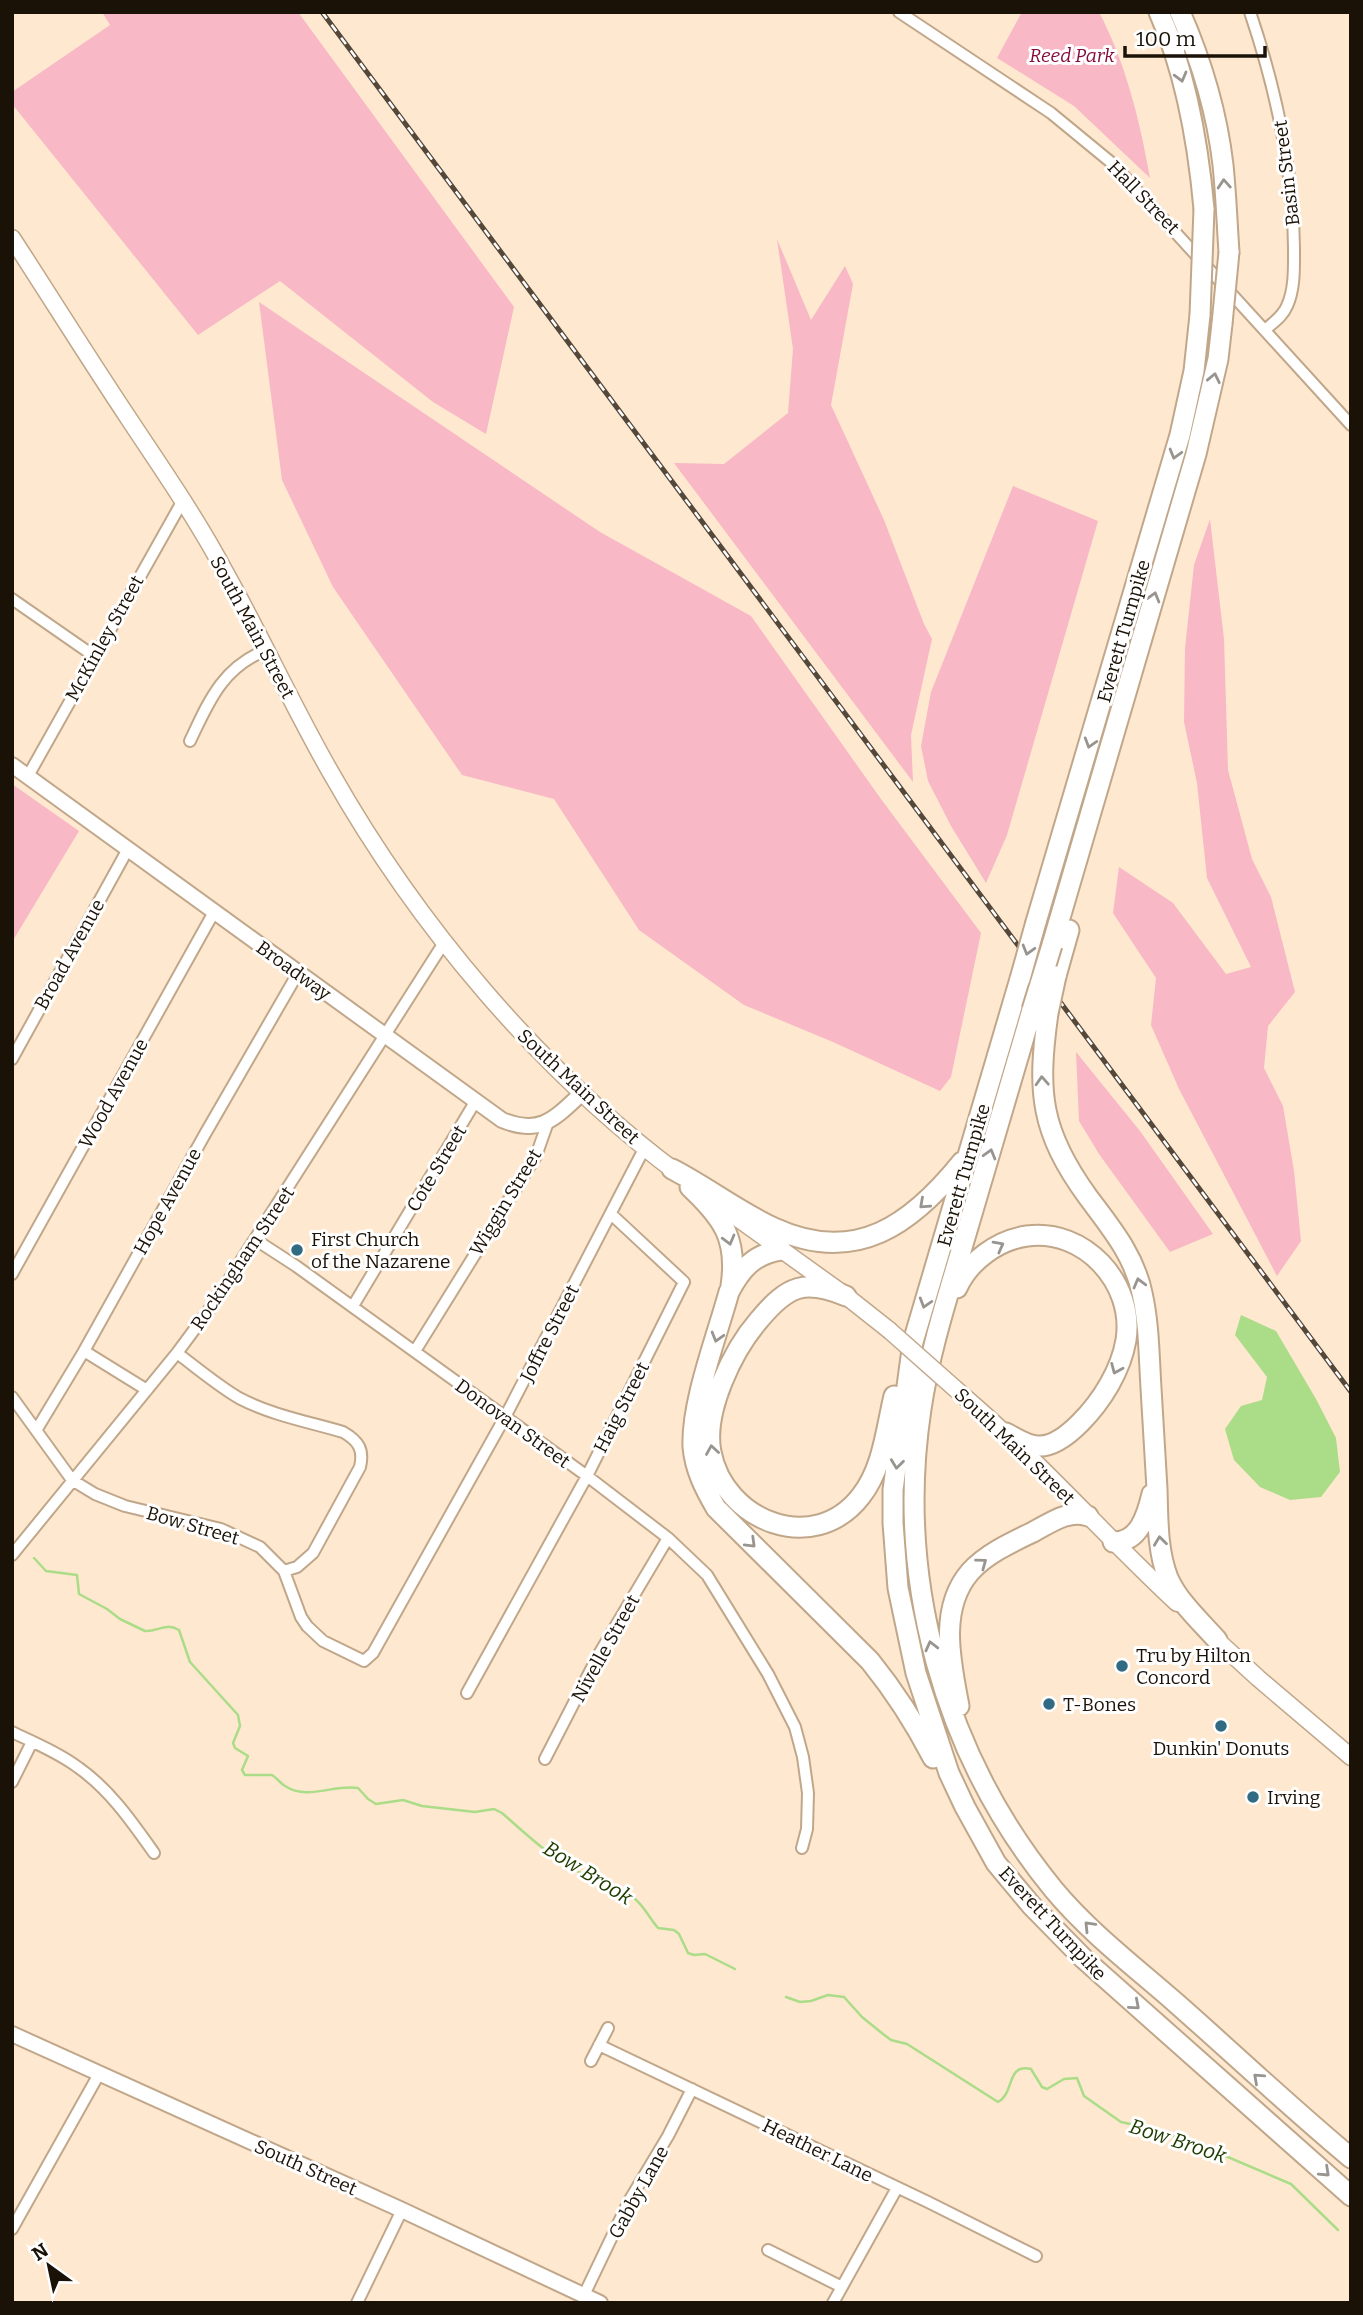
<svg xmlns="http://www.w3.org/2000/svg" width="1363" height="2315" font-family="Bitter,serif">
<rect width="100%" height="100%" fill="#fee8d0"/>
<path fill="#f8b8c5" d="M102,12H298L514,307L486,434L433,402L280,281L198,335L12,104V92L110,25Z
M1022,12H1099C1126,64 1140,121 1150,178L1074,106L997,58Z
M777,239L811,320L845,266L853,284L831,405L884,520L924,624L932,639L911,735L913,782L674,463L724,464L788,413L793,349Z
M259,302L600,532L751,616L881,799L981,933L951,1077L940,1091L833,1042L744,1005L639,930L554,799L462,775L333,587L282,480Z
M1013,486L1098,521L1007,835L986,883L951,826L928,781L921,746L931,692Z
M1210,519L1224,639L1228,770L1252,859L1271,897L1295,992L1268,1026L1264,1068L1283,1106L1294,1171L1301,1241L1277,1276L1179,1089L1151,1025L1156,978L1113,913L1119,867L1173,903L1226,974L1251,967L1207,878L1197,783L1184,722L1185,648L1194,565Z
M12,784L79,831L12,942Z
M1076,1052L1140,1131L1213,1234L1170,1252L1099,1154L1079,1121Z"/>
<path fill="#abdc88" d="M1241,1315L1276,1331L1316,1399L1336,1438L1340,1472L1321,1497L1290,1500L1260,1487L1234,1460L1225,1429L1241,1406L1262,1400L1267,1377L1235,1335Z"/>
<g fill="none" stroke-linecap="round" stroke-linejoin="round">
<path stroke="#abdc88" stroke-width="2.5" d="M34,1558L46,1571L77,1575L79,1594L107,1609L120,1619L145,1631C158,1632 165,1622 179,1630L190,1662L238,1715L240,1726L233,1743L235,1748L248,1756L242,1770L245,1775H272C277,1778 280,1783 285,1786C308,1801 333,1784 358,1788L368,1799L376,1804L403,1800L422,1806L475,1812L494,1809L502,1813C525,1833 548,1855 575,1870C594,1881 618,1885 634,1898C645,1907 649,1918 658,1928L674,1930L679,1934L688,1953L694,1955L705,1954L735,1969
M786,1997L800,2002L811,2001L828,1995L844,1997L862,2017L883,2034L891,2040L907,2044L998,2102C1015,2093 1006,2063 1031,2069L1042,2087L1047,2089L1064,2079L1077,2078L1084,2096L1121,2122L1149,2128L1195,2143L1291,2184L1338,2230"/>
<defs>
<path id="street" d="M899,12L1051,113L1113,164L1351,425
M1250,12C1276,89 1293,166 1294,248C1294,266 1295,289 1287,306C1283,316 1274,322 1266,329
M12,599L94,656
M190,741C209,701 222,668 266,650
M28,776L182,502
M12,1059L128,849
M256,1240L296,1266L587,1476L668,1538L707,1575L768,1674L795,1727L803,1757L808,1793L807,1829L802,1848
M12,1274L214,912
M353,1306L475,1102
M84,1351L147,1390
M415,1351L536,1156L548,1122
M177,1353C197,1368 217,1385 239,1398C271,1415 309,1422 343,1432C359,1441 364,1450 360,1467L313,1553L297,1567L284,1571
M12,1397L72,1480L95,1494L125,1506L221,1529L260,1547L284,1571L301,1617L307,1626L323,1641L364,1661L373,1653L505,1417L645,1147
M37,1429L84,1351L205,1134L298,973
M12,1555L177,1353L214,1303L445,941
M467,1693L587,1476L684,1282L611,1214
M12,1732C35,1743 59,1753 79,1768C110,1790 132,1822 154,1853
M545,1759L599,1654L668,1538
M12,1782L32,1742
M599,2045L928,2202L1036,2256
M591,2061L608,2028
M12,2229L99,2074
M768,2250L842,2287
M584,2295L629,2201L668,2136L692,2089
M357,2303L402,2210
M833,2303L897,2188"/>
<path id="secondary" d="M12,765L502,1120C541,1136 555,1118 582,1093
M12,2034L402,2210L600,2303"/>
<path id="primary" d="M12,238C51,298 89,359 129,419C162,469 197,519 225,572C262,638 293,707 331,773C417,925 540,1071 680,1175
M729,1212L846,1296L889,1330
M968,1400C1042,1464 1106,1537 1177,1603
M1209,1633L1258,1678L1351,1757"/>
<path id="highway" d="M1159,12C1186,73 1198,142 1204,209
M1180,12C1201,60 1217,113 1223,165C1226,194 1227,223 1229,252
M1036,922L1180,435L1194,371L1200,315
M1052,945L1196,454L1218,359L1222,324
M1056,976L1069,930
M1020,979L913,1342L893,1490V1523L898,1588L916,1673L949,1773L965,1807L996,1863L1031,1905L1084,1959L1351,2196
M1032,1010C1010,1085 988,1160 966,1234C949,1292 930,1349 921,1409C895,1580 944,1756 1054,1890C1090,1933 1135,1967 1176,2003C1235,2055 1291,2108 1351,2158
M1048,1013C1037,1092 1040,1131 1088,1197C1111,1228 1134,1255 1142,1293C1149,1324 1149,1356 1151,1388C1153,1422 1155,1455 1157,1489C1158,1518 1157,1550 1168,1578C1178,1601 1200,1621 1217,1640
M672,1169C707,1187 739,1212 774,1228C856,1266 912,1224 962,1162
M690,1187C723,1218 738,1239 731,1286
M781,1250C754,1254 741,1269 729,1292C717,1336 691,1403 693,1447C695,1470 705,1489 716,1508L870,1661C895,1692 915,1723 933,1758
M957,1288C969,1261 998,1240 1027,1236C1084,1228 1135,1283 1126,1340C1121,1370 1102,1401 1080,1423C1070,1433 1055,1446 1040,1446C1028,1447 1016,1438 1006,1433
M846,1296C805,1279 788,1285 759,1320C733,1350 703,1411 711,1452C724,1521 814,1557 861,1496C883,1468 886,1429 894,1396
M1113,1542C1139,1543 1147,1515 1152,1494
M959,1706C951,1663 938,1609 970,1572C986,1554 1012,1542 1033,1532C1050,1523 1069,1509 1088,1516"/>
</defs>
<use href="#street" stroke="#c1a78a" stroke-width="14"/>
<use href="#secondary" stroke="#c1a78a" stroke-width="18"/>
<use href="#primary" stroke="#c1a78a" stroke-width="19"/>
<use href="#highway" stroke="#c1a78a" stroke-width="23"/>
<use href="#street" stroke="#fff" stroke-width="10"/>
<use href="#secondary" stroke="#fff" stroke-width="14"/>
<use href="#primary" stroke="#fff" stroke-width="16"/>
<use href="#highway" stroke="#fff" stroke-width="19"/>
<defs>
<path id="rail" d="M322,12L1351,1392"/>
</defs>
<use href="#rail" stroke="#54483a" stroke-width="5"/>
<use href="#rail" stroke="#fff" stroke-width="2.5" stroke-dasharray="8" stroke-linecap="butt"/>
<defs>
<path id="primary-bridge" d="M889,1330L968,1400"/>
<path id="highway-bridge" d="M1200,315L1204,209
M1222,324L1229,252
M1020,979L1036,922
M1032,1010L1052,945
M1048,1013L1056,976"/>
</defs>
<use href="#primary-bridge" stroke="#c1a78a" stroke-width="19" stroke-linecap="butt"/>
<use href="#highway-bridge" stroke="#c1a78a" stroke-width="23" stroke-linecap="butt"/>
<use href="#primary-bridge" stroke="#fff" stroke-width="16"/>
<use href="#highway-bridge" stroke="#fff" stroke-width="19"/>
</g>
<defs><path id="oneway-chevron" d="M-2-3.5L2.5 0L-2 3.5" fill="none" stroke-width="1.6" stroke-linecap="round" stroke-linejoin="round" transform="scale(1.75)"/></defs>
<g stroke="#98948f">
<use href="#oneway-chevron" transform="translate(1181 77) rotate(75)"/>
<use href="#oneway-chevron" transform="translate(1224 184) rotate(-94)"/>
<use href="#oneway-chevron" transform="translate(1214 378) rotate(-78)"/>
<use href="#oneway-chevron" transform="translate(1175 454) rotate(106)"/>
<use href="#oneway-chevron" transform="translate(1154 597) rotate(-74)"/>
<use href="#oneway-chevron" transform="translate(1090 743) rotate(107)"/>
<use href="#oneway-chevron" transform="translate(1028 950) rotate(106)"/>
<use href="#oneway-chevron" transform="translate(1042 1081) rotate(-93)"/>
<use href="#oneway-chevron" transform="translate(990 1154) rotate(-74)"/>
<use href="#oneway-chevron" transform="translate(924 1204) rotate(138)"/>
<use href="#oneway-chevron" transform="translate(729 1240) rotate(75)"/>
<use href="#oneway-chevron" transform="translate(999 1246) rotate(-28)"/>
<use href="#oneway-chevron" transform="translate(1139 1283) rotate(-105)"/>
<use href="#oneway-chevron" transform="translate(925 1303) rotate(107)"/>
<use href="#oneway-chevron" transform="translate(717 1337) rotate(106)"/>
<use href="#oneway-chevron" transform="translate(1116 1369) rotate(113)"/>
<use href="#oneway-chevron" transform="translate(712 1450) rotate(-99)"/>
<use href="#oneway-chevron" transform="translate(897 1464) rotate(97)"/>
<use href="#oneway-chevron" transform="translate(1160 1541) rotate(-97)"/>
<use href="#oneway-chevron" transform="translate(751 1543) rotate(44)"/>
<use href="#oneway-chevron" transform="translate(982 1563) rotate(-37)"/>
<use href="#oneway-chevron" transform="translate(931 1646) rotate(-104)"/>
<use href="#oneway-chevron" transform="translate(1089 1926) rotate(-134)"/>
<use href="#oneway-chevron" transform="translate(1135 2005) rotate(41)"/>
<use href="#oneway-chevron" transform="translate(1258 2078) rotate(-138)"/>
<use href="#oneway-chevron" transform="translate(1325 2172) rotate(43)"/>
</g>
<g fill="#306a83" stroke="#fff" stroke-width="2.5">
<circle cx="297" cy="1250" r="7"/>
<circle cx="1122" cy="1666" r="7"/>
<circle cx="1049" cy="1704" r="7"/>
<circle cx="1221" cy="1726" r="7"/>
<circle cx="1253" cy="1797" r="7"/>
</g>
<g text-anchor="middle" stroke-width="6" stroke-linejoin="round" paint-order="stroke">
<g font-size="19" font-style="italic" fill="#840c3c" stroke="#fff">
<text x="1072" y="62">Reed Park</text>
</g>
<g font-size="19" fill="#1b1207" stroke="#fff">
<text transform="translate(1286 173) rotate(-97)" y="7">Basin Street</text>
<text transform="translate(1144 197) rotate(46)" y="7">Hall Street</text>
<text transform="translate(253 627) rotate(62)" y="7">South Main Street</text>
<text transform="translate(1123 631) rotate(-74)" y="7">Everett Turnpike</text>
<text transform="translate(104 638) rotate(-61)" y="7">McKinley Street</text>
<text transform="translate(69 954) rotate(-61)" y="7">Broad Avenue</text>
<text transform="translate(294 970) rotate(36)" y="7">Broadway</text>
<text transform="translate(579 1086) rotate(43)" y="7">South Main Street</text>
<text transform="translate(113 1093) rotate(-61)" y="7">Wood Avenue</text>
<text transform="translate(436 1168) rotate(-59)" y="7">Cote Street</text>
<text transform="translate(963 1175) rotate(-74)" y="7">Everett Turnpike</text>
<text transform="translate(167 1201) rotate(-61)" y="7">Hope Avenue</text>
<text transform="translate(505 1202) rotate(-59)" y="7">Wiggin Street</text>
<text transform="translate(242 1258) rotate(-56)" y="7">Rockingham Street</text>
<text transform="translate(549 1333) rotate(-63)" y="7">Joffre Street</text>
<text transform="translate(621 1407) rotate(-63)" y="7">Haig Street</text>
<text transform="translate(513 1423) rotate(36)" y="7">Donovan Street</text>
<text transform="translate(1015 1446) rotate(44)" y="7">South Main Street</text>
<text transform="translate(193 1525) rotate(16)" y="7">Bow Street</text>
<text transform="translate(605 1648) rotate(-61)" y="7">Nivelle Street</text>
<text transform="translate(1053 1923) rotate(47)" y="7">Everett Turnpike</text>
<text transform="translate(818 2150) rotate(26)" y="7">Heather Lane</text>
<text transform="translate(306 2167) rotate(24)" y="7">South Street</text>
<text transform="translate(638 2192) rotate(-61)" y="7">Gabby Lane</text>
</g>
<g font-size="19" fill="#1b1207" stroke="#fff" text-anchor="start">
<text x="311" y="1246">First Church<tspan x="311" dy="22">of the Nazarene</tspan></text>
<text x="1136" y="1662">Tru by Hilton<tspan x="1136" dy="22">Concord</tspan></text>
<text x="1063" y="1711">T-Bones</text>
<text x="1221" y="1755" text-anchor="middle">Dunkin' Donuts</text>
<text x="1267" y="1804">Irving</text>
</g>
<g font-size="21" font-style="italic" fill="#1e3b00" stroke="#fff">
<text transform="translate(588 1873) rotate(32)" y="7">Bow Brook</text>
<text transform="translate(1178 2141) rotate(18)" y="7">Bow Brook</text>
</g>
</g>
<rect width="1363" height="2315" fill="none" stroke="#1b1207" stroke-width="28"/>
<g transform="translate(49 2266) rotate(327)" stroke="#ffffff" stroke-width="5" paint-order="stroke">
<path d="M0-5L12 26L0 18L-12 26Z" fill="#1b1207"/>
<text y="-10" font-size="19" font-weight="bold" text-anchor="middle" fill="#1b1207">N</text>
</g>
<path d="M1125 46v10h140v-10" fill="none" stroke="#1b1207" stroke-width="3.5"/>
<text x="1136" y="46" font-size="21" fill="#1b1207" stroke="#ffffff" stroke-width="5" paint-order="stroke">100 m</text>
</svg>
